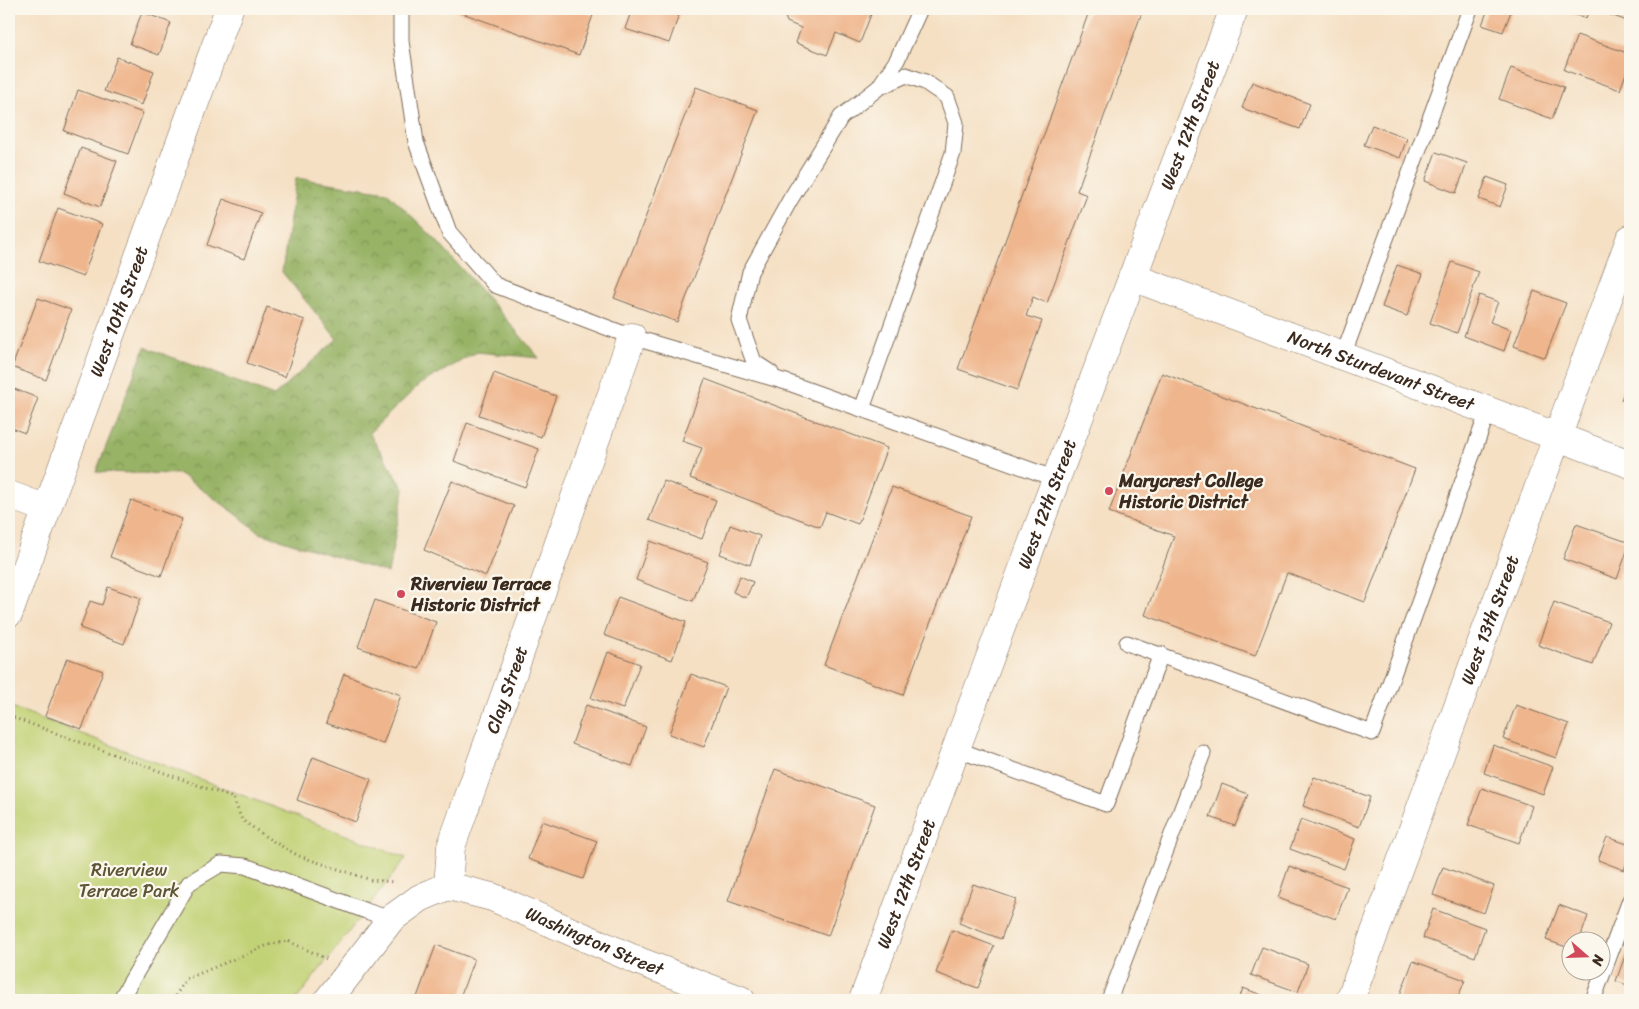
<svg xmlns="http://www.w3.org/2000/svg" width="1639" height="1009" font-family="Sriracha,sans-serif">
<defs>
<pattern id="forest-crowns" width="20" height="18" patternUnits="userSpaceOnUse" patternTransform="scale(1.25)"><rect width="20" height="18" fill="#98b366"/><path d="M2 6a3 3 0 1 1 6 0M12 15a3 3 0 1 1 6 0" fill="none" stroke="#7d9253"/></pattern>
</defs>
<rect width="100%" height="100%" fill="#fbf7ec"/>
<filter id="ink" filterUnits="userSpaceOnUse"><feTurbulence type="fractalNoise" baseFrequency=".02" numOctaves="2"/><feDisplacementMap in="SourceGraphic" scale="10" xChannelSelector="R" yChannelSelector="G"/><feConvolveMatrix kernelMatrix="1 2 1 2 8 2 1 2 1" color-interpolation-filters="sRGB"/></filter>
<filter id="wash" filterUnits="userSpaceOnUse"><feTurbulence type="fractalNoise" baseFrequency=".0096" numOctaves="4" result="noise"/><feDisplacementMap in="SourceGraphic" scale="20" xChannelSelector="R" yChannelSelector="G"/><feGaussianBlur stdDeviation="1.12" result="paint"/><feColorMatrix in="noise" values="0 0 0 0 0 0 0 0 0 0 0 0 0 0 0 0 0 1.4 0 .05"/><feComposite in="paint" operator="in"/></filter>
<g filter="url(#wash)">
<rect width="100%" height="100%" fill="#f5e0c4"/>
<path fill="url(#forest-crowns)" stroke="#6a6e42" d="M296,178L387,192L435,239L508,321L539,358L477,352L420,384L369,433L404,489L388,573L260,533L235,513L180,474L96,472L145,347L274,396L337,339L282,272Z"/>
<path fill="#c1d174" stroke="#7e7e49" d="M9,706L406,858L296,1000H9Z"/>
<g id="blocks">
<path fill="#efb68d" d="M451,9H579L593,15L579,55Z
M632,9H681L669,43L625,29Z
M782,9H873L860,43L836,33L827,55L796,43L801,28L787,22Z
M1090,9H1134L1142,12L1077,191L1087,195L1047,303L1033,297L1026,316L1042,321L1017,390L958,369Z
M1488,9H1512L1503,32L1482,25Z
M1571,9H1589L1586,18L1569,13Z
M1594,9H1630V22Z
M142,12L171,23L159,55L130,44Z
M1577,35L1630,54V62L1620,90L1564,70Z
M117,57L154,71L142,105L104,91Z
M1511,68L1564,87L1552,119L1499,99Z
M1252,82L1310,104L1300,129L1242,108Z
M696,87L758,110L677,322L614,298Z
M78,90L143,113L128,154L64,131Z
M1372,125L1407,138L1400,158L1364,145Z
M81,148L117,161L100,207L64,193Z
M1436,152L1467,163L1456,193L1425,181Z
M1487,177L1508,185L1500,207L1479,199Z
M223,199L261,213L244,259L207,245Z
M58,208L102,224L83,277L39,261Z
M1452,262L1479,272L1457,333L1430,323Z
M1397,265L1423,274L1407,316L1382,307Z
M1534,291L1566,303L1545,358L1514,346Z
M1479,295L1498,302L1490,322L1511,330L1504,351L1464,336Z
M38,298L71,310L46,380L12,367Z
M267,307L305,320L285,377L247,363Z
M494,373L556,396L541,437L479,415Z
M1162,373L1415,469L1365,602L1287,573L1255,656L1145,615L1174,536L1109,512Z
M1630,375V403L1621,400Z
M705,379L887,448L858,524L826,512L820,527L690,478L702,448L682,441Z
M9,387L38,398L25,433L9,427Z
M467,423L539,449L525,487L454,461Z
M452,481L514,506L486,576L424,550Z
M664,481L716,500L702,539L649,520Z
M892,487L971,516L903,695L824,665Z
M131,500L182,519L161,576L110,557Z
M1576,524L1630,543L1617,579L1563,559Z
M730,525L760,536L750,565L720,554Z
M650,541L708,562L693,601L636,580Z
M740,576L753,582L746,598L733,592Z
M108,587L141,598L124,644L80,628L90,601L102,605Z
M618,597L686,622L672,660L604,635Z
M375,600L436,622L419,669L358,647Z
M1554,602L1609,622L1593,665L1538,645Z
M608,652L640,664L623,709L591,698Z
M67,658L103,671L82,729L45,716Z
M344,674L401,695L383,744L326,723Z
M691,674L726,687L704,747L669,734Z
M586,705L646,727L632,766L572,744Z
M1516,705L1569,724L1556,758L1503,739Z
M1493,745L1553,767L1543,794L1484,773Z
M313,757L371,779L356,822L297,800Z
M775,769L875,805L828,936L728,901Z
M1314,777L1370,797L1359,827L1303,806Z
M1222,784L1248,794L1235,826L1210,817Z
M1482,788L1532,806L1519,843L1468,825Z
M1301,819L1355,839L1344,869L1290,849Z
M542,821L597,841L583,879L528,859Z
M1607,837L1630,845V852L1624,870L1598,860Z
M1289,866L1348,887L1336,919L1278,898Z
M1443,867L1494,886L1484,913L1433,895Z
M973,884L1016,899L1001,939L959,923Z
M1559,905L1588,916L1579,942H1572V949L1546,940Z
M1433,909L1485,928L1475,957L1423,938Z
M952,930L994,946L978,988L936,973Z
M436,945L474,959L459,1000H416Z
M1262,947L1308,964L1298,992L1251,975Z
M1626,953L1630,954V986L1616,981Z
M1413,961L1465,980L1457,1000H1398Z
M1243,988L1275,1000H1239Z"/>
</g>
</g>
<g filter="url(#ink)">
<use href="#blocks" fill-opacity="0" stroke="#7c6a58" stroke-width="1"/>
<g fill="none" stroke-linecap="round" stroke-linejoin="round">
<defs>
<path id="service" d="M401,9V41L416,142L449,232L495,285L632,337L786,382L1056,479
M879,87L897,60L920,9
M1343,356L1470,9
M771,373L754,362L739,320L750,272L790,200L841,117L878,88L906,75L925,82L947,97L956,123L953,153L862,409
M1127,643L1372,733L1488,411
M956,749L1106,804L1161,654
M120,1000L189,883L221,864L245,866L366,911L391,919
M1109,1000L1203,753
M1593,1000L1630,900"/>
<g id="minor">
<path id="s1" d="M1132,277L1630,464"/>
<path d="M9,495L47,509"/>
<path id="s2" d="M9,613L229,9"/>
<path id="s3" d="M448,886L451,847L632,337"/>
<path id="s4" d="M863,1000L1056,479L1234,9"/>
<path id="s5" d="M1350,1000L1630,239"/>
</g>
<g id="tertiary">
<path id="s6" d="M328,1000L391,919L420,898L448,886L492,897L641,962L741,1000"/>
</g>
</defs>
<use href="#service" stroke="#7c6a58" stroke-width="17"/>
<use href="#minor" stroke="#7c6a58" stroke-width="29"/>
<use href="#tertiary" stroke="#7c6a58" stroke-width="29"/>
<path stroke="#7c6a58" stroke-width="3" stroke-dasharray="1 4" stroke-linecap="butt" d="M9,716L233,798L242,820L269,839L299,856L371,880L395,882
M173,1000L186,979L268,945L288,941L327,959"/>
<use href="#service" stroke="#fff" stroke-width="15"/>
<use href="#minor" stroke="#fff" stroke-width="28"/>
<use href="#tertiary" stroke="#fff" stroke-width="28"/>
</g>
</g>
<g fill="#d1495b" stroke="#fbf7ec" stroke-width="2">
<circle cx="1109" cy="491" r="5"/>
<circle cx="401" cy="594" r="5"/>
</g>
<g text-anchor="middle" stroke-width="4.5" stroke-linejoin="round" paint-order="stroke">
<g font-size="18" fill="#3b2a1e" stroke="#fbf7ec">
<text dy="6" stroke="none"><textPath href="#s4" startOffset="934">West 12th Street</textPath></text>
<text dy="6" stroke="none"><textPath href="#s2" startOffset="321">West 10th Street</textPath></text>
<text dy="6" stroke="none"><textPath href="#s1" startOffset="266">North Sturdevant Street</textPath></text>
<text dy="6" stroke="none"><textPath href="#s4" startOffset="529">West 12th Street</textPath></text>
<text dy="6" stroke="none"><textPath href="#s5" startOffset="405">West 13th Street</textPath></text>
<text dy="6" stroke="none"><textPath href="#s3" startOffset="206">Clay Street</textPath></text>
<text dy="6" stroke="none"><textPath href="#s4" startOffset="124">West 12th Street</textPath></text>
<text dy="6" stroke="none"><textPath href="#s6" startOffset="326">Washington Street</textPath></text>
</g>
<g font-size="18" font-weight="bold" fill="#3b2a1e" stroke="#fbf7ec" text-anchor="start">
<text x="1119" y="487">Marycrest College<tspan x="1119" dy="21">Historic District</tspan></text>
<text x="411" y="590">Riverview Terrace<tspan x="411" dy="21">Historic District</tspan></text>
</g>
<g font-size="18" fill="#5c5434" stroke="#fbf7ec">
<text x="129" y="876">Riverview<tspan x="129" dy="21">Terrace Park</tspan></text>
</g>
</g>
<rect width="1639" height="1009" fill="none" stroke="#fbf7ec" stroke-width="30"/>
<g transform="translate(1586 956) rotate(110)"><circle r="24" fill="#fbf7ec" stroke="#aea59a"/>
<path d="M0-4L9 19L0 12L-9 19Z" fill="#d1495b"/>
<text y="-8" font-size="14" font-weight="bold" text-anchor="middle" fill="#3b2a1e">N</text>
</g>
</svg>
